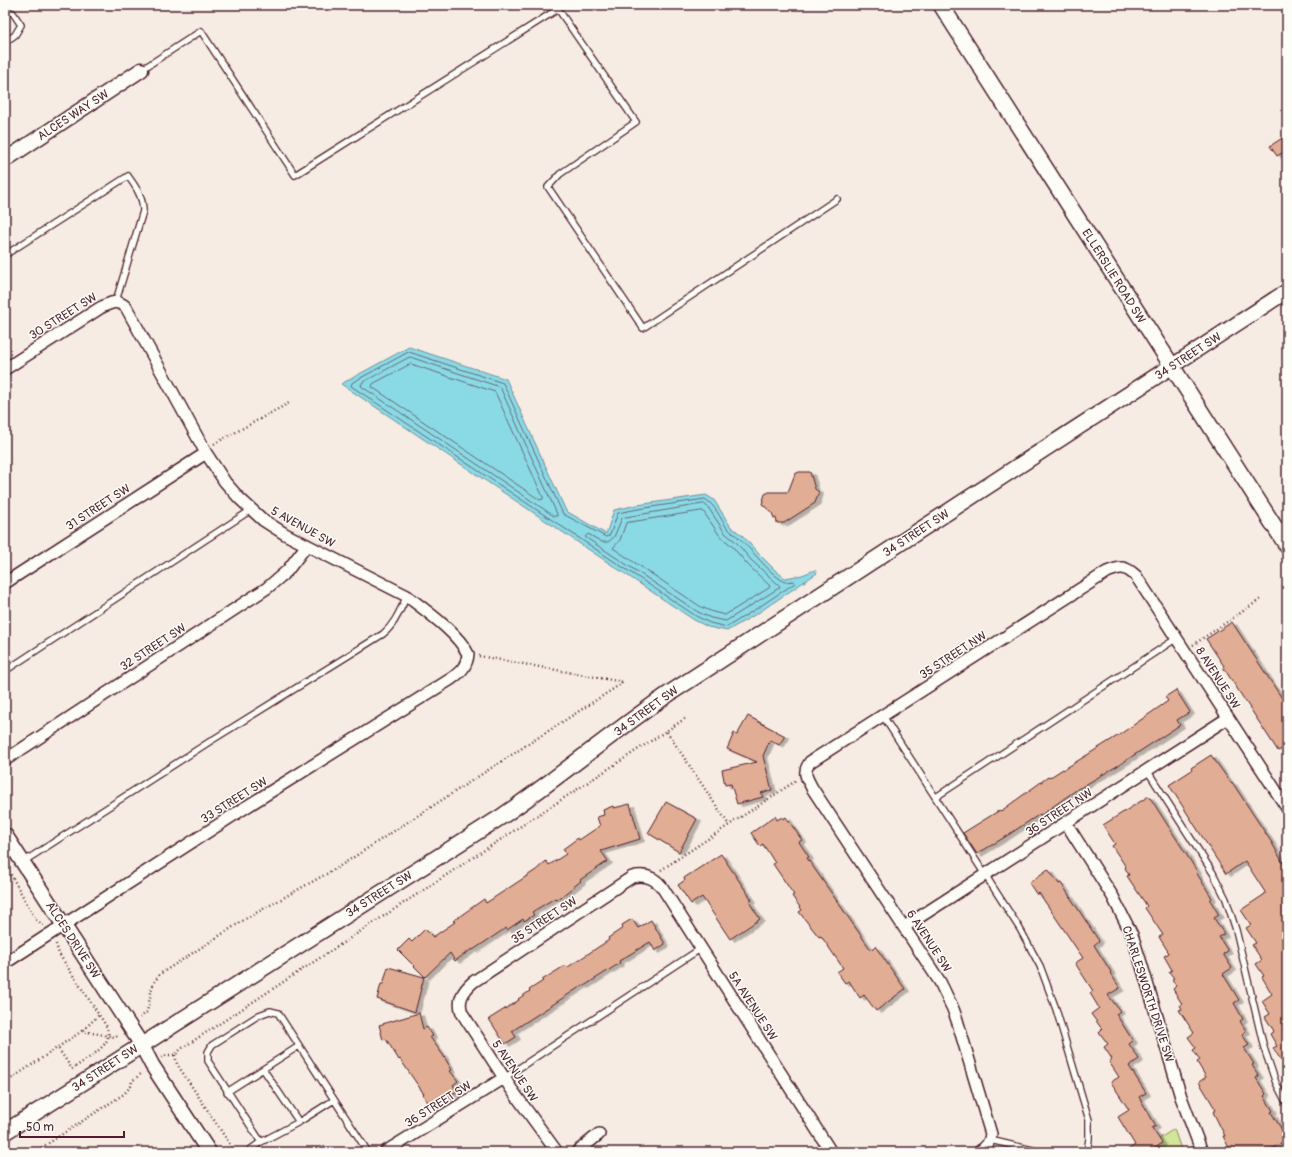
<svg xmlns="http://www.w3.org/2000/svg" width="1292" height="1157" font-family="Pangolin,sans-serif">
<defs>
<filter id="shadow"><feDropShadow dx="4.5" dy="2.5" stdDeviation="0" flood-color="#0004"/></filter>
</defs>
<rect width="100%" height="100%" fill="#f7ece3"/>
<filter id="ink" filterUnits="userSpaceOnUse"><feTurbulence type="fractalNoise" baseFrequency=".025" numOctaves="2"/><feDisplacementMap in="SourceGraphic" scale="8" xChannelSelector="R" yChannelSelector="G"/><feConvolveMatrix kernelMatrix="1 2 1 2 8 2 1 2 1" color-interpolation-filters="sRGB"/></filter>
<g filter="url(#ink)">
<path fill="#d3e599" stroke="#8e8262" d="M1174,1129L1182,1152H1139Z"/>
<path fill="#8adae6" stroke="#708f9b" d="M409,347L506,379L566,511L606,534L614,510L637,505L706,495L714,500L731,527L742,535L758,553L776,571L785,578L802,575L815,570L817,573L758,613L727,631L708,627L694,620L341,384Z"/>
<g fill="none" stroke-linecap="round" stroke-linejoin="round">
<path stroke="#646a76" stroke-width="1" d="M409,352L503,383L563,514L606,537L610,535L618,513L638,509L705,499C716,506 720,518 727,528C731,532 736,535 739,538C755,553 765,569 784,582L794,581L795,583L756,609L727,627L710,623L696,616L351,386L352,383Z
M410,357L500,387L557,514V516H554L361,386L362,383Z
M411,364L495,392L543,497V499L540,500L372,387L373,384Z
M704,504L708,507L725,533L736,542L751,560L780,586L779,588L726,621L711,618L698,612L585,537L588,534L602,542H608L614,537L622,518Z
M703,511L720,536L732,546L747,564L770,586L769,588L725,615L713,612L701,607L613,548L620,540L626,523Z"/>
</g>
<path fill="#e1ad94" stroke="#4a1f2b" filter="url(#shadow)" d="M1287,135V150L1277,156L1270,146Z
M799,472H810L815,489L819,492L815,503L784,523H777L776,518H774L772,513L762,504L765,494L769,492H788L795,474Z
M1232,622L1287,706V746L1278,751L1223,667L1224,666L1206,639Z
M1176,690L1190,712L1177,720L1180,725L1119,765L1080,788H1079L1041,815L1040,814L1005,837L977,854L963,833L1000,810L1001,811L1048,777L1049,778L1063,769V770L1119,735L1168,701L1165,697Z
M748,716L785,736L779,745L770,740L763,756L772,790L761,793L763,797L737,804L731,784L725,785L722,770L757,762L727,749L734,733L737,735Z
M1211,755L1231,783L1232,782L1272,843L1287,870V1021L1282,1024L1287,1032V1069L1273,1048L1277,1046L1270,1034L1274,1031L1265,1017L1270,1014L1262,1001L1272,994L1262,977L1264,976L1256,964L1262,960L1252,945L1256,943L1246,928L1251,925L1241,910L1265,894V892L1245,861L1226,874L1169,785L1192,770L1191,768Z
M1149,796L1197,871L1196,872L1212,898L1210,900L1219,915L1214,918L1224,934L1219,937L1228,951L1223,954L1232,968L1223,974L1239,1000L1234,1003L1243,1019L1240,1021L1246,1031L1242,1034L1249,1045L1244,1048L1254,1064L1252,1065L1259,1076L1256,1078L1266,1094L1264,1096L1273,1111L1271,1112L1287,1138V1139L1267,1152H1232L1227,1144L1223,1136H1225L1213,1112L1216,1110L1199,1082L1206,1077L1197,1062L1200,1060L1193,1050L1196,1048L1188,1037L1194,1033L1179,1010L1182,1009L1180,1005L1182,1004L1173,989L1176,986L1172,979L1174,978L1169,972L1172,970L1164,956L1169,953L1159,937L1163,935L1145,908L1147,906L1127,876L1129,875L1125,868L1126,867L1112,846L1115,844L1103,825Z
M666,802L697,819L679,852L648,833Z
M630,804L640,839L601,851L608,861L580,880L581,881L557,900L555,898L532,912L534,915L524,921L523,919L507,930L506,928L473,950L472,949L455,961L450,953L425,977L398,950L409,939L412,942L425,929L433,937L455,922L453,921L484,899L486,903L536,870L546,861L549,865L566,854L563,849L578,838L579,840L600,826L597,817L604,815L603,810L613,806L614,808Z
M775,816L777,820L782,817L783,819L786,817L802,840L799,842L809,857L807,858L871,950L875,946L905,989L876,1011L864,995L860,998L849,981L845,983L837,972L843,968L821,936L819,937L799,912L802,910L792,896L794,895L773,864L775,863L763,844L760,846L751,833Z
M721,854L752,900L749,902L760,919L730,939L702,897L691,904L678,885L685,880L684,878Z
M1048,869L1059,884L1061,883L1099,941L1094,945L1111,972L1110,973L1120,988L1108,995L1120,1011L1116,1014L1133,1041L1129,1044L1139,1059L1129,1066L1146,1093L1139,1097L1156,1126L1152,1128L1162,1143L1150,1152H1125L1135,1145L1118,1117L1129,1110L1111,1082L1119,1077L1109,1062L1112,1059L1104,1047L1108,1044L1099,1032L1102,1029L1091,1014L1099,1008L1090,993L1093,991L1075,963L1083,958L1039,893L1037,895L1029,883Z
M632,919L638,928L651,920L665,944L655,951L650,942L619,961L620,963L584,986L583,985L512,1031L516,1037L505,1044L489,1019L519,1000L518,999L530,991L529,990L543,981L542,980L566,965L568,967L609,940L608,938L623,928L622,925Z
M388,967L424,977L415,1012L377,999L381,984H383Z
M419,1013L423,1029L427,1027L433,1036L430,1037L443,1055L452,1070L450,1071L458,1081L453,1085L457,1091L432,1108L422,1094H424L417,1084L400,1059L399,1060L386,1039L383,1040L379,1025Z"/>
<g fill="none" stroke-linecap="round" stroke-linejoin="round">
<defs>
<path id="service" d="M5,10L13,13L21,25L15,35L5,42
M141,70L201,31L295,175L558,9L636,122L560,174L548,187L643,328L837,199
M5,255L128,176C136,187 143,197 143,211L116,301
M5,671L251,510
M883,716L1020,929L1040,966L1056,1009L1089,1120V1139L1087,1152
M1147,770L1213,873L1226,899L1236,930L1264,1048L1276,1083L1287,1104
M936,797L1177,638
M23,862L209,742L383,634C395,624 400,610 407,596
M263,1069L299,1122
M504,1078L700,949
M227,1092L299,1046
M990,1140L1041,1152
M261,1142L208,1061V1052L212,1045L259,1015L270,1011L278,1013L368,1152
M247,1152L261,1142L299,1122L334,1100
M1284,1152L1287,1150"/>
<path id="minor" d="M5,369L100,308C110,303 117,299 126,307L206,453L225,482L239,498L263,520L285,534L407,596C425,610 458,633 468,654C467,666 461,672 451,679L246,807L5,963
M5,583L206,453
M5,760L267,588L287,571L307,545
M1066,823L1113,897L1132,935L1141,963L1181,1097L1202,1152
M904,927L1228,718
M385,1152L504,1078
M557,1152L512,1090L462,1013C457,1000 463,991 473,982L632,877C644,874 654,877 662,887L831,1152
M577,1152L599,1134
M979,1152C987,1147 990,1142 991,1134L957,1020L953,1009L940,982L812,788C807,778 802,773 810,762L1107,572C1121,566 1125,566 1136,576L1287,808"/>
<path id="tertiary" d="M5,160L141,70
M1172,366L1287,291
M5,835L141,1044L152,1065L209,1152"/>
<path id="secondary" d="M941,5L1287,546
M5,1132L504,815C562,775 615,730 673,691L1172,366"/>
</defs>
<use href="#service" stroke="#4a1f2b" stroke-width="8"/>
<use href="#minor" stroke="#4a1f2b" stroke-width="14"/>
<use href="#tertiary" stroke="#4a1f2b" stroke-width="17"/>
<use href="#secondary" stroke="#4a1f2b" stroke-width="18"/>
<path stroke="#4a1f2b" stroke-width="2.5" stroke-dasharray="1 3" stroke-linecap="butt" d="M214,444L289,403
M1193,645L1261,599
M479,656L623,682
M667,732L729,825
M5,864L36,920L43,925
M661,870L797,780
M56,944L59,954L107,1027C107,1029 109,1034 108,1037C106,1049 82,1062 72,1069L58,1048
M140,1018L147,1012L152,987L155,981L160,974L247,918L337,868L624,682
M83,1030L99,1015
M175,1055L177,1064L235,1152
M162,1058L166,1055H175L181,1049L686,718
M5,1083L82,1031L115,1037L119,1034
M35,1152L124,1094L131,1086L132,1081L142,1073"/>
<use href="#service" stroke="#fdfcf7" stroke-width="5.5"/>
<use href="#minor" stroke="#fdfcf7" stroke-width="11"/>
<use href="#tertiary" stroke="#fdfcf7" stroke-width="14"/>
<use href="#secondary" stroke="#fdfcf7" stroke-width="15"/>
</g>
</g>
<g text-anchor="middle" stroke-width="3" stroke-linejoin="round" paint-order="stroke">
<g font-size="12" fill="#4a1f2b" stroke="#fdfcf7">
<text transform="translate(73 115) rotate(-33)" y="4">ALCES WAY SW</text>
<text transform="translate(1114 276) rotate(58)" y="4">ELLERSLIE ROAD SW</text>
<text transform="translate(63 316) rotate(-32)" y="4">30 STREET SW</text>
<text transform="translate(1188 356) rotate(-33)" y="4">34 STREET SW</text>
<text transform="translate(98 507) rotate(-33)" y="4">31 STREET SW</text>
<text transform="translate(303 527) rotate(29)" y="4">5 AVENUE SW</text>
<text transform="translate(916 533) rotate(-33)" y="4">34 STREET SW</text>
<text transform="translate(153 647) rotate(-33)" y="4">32 STREET SW</text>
<text transform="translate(953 655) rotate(-33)" y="4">35 STREET NW</text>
<text transform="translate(1218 678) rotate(57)" y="4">8 AVENUE SW</text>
<text transform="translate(646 711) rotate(-36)" y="4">34 STREET SW</text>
<text transform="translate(234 800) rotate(-32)" y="4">33 STREET SW</text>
<text transform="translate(1059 812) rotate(-33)" y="4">36 STREET NW</text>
<text transform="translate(379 894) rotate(-32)" y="4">34 STREET SW</text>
<text transform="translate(544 920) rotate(-33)" y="4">35 STREET SW</text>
<text transform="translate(73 940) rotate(57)" y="4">ALCES DRIVE SW</text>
<text transform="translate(929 941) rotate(57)" y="4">6 AVENUE SW</text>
<text transform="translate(1148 994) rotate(72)" y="4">CHARLESWORTH DRIVE SW</text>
<text transform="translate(753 1006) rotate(57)" y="4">5A AVENUE SW</text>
<text transform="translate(105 1068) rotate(-33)" y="4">34 STREET SW</text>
<text transform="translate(515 1071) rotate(56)" y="4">5 AVENUE SW</text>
<text transform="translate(438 1104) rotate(-32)" y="4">36 STREET SW</text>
</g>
</g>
<rect width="1292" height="1157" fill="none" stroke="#fdfcf7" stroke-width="20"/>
<rect x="10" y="10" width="1272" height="1137" fill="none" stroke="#4a1f2b" stroke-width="1.5" filter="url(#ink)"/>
<path d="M20 1131v6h104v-6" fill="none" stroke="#4a1f2b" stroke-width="2"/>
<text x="26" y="1131" font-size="12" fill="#4a1f2b" stroke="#fdfcf7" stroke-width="3" paint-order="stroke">50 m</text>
</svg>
